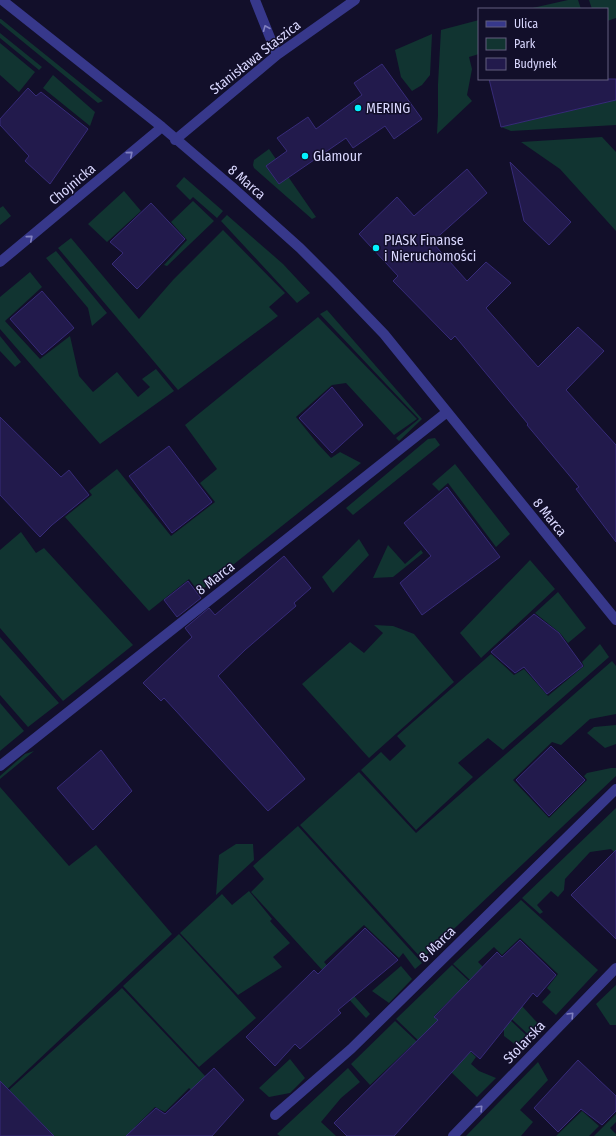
<svg xmlns="http://www.w3.org/2000/svg" width="616" height="1136" font-family="'Fira Sans Condensed',sans-serif">
<rect width="100%" height="100%" fill="#120f2a"/>
<path fill="#113431" d="M568,0H578L581,9H528Z
M589,0H616V18L607,21V9H592Z
M0,19H1L103,101L98,103L0,23Z
M479,20V54L469,57L472,69L467,95L472,101L437,134L438,115V84L441,30Z
M0,33L42,67L39,70L0,38Z
M432,34L430,75L422,85L412,91L401,77L395,50Z
M0,43L35,72L19,92L0,75Z
M53,75L95,112L90,126L43,88Z
M616,100V125L511,131L501,127Z
M602,137L616,152V231L560,169L521,142Z
M269,149L316,217L312,219L254,168L253,165L254,160Z
M184,177L223,211L217,218L193,197L190,200L176,186Z
M124,191L141,211L107,242L88,224Z
M193,201L214,221L167,266L164,265L187,240L171,222Z
M3,206L11,216L0,225V208Z
M227,215L283,264L310,293L297,303L221,221Z
M223,230L285,293L269,307L278,316L178,390L58,248L71,238L139,319L173,280Z
M56,251L107,313L92,326L88,308L46,258Z
M30,272L42,287L5,321L40,359L70,336L79,376L93,392L117,372L138,397L150,387L142,379L156,369L174,391L100,444L0,329V297Z
M327,310L422,419L399,441L396,438L419,419L320,314Z
M318,317L417,419L394,435L346,383L332,385L296,417L317,443L331,458L340,452L361,463L199,592L189,579L149,611L65,517L92,495L89,491L117,469L171,536L215,502L200,483L217,469L185,425Z
M0,336L21,362L15,367L0,351Z
M435,438L440,445L353,515L346,508L428,439Z
M455,464L510,534L496,547L448,483L439,491L432,484Z
M21,532L36,553L44,548L133,645L63,701L0,628V550Z
M359,539L369,555L333,593L322,577Z
M388,545L405,564L421,550L423,553L393,577L373,578Z
M530,560L555,589L481,658L460,633Z
M558,592L586,628L568,643L560,633L535,613Z
M374,625L393,626L414,634L454,682L369,758L302,684L350,642L364,653L383,633Z
M0,637L59,703L28,727L0,695Z
M600,644L609,657L503,750L488,738L458,763L473,777L416,830L361,770L381,752L390,761L406,746L397,736L491,654L514,675L524,669L548,696L584,666L582,662Z
M612,661L616,666V714L590,719L561,745L552,742L513,780L549,818L587,780L584,776L587,773L611,768H616V776L422,959L300,825L359,772L416,833Z
M0,703L24,731L0,751Z
M616,725V744L605,748L587,733L594,727Z
M34,751L0,779V776L25,754Z
M0,787L69,866L96,845L172,934L0,1096Z
M616,808V854L611,849L590,852L565,879L564,890L558,897L551,891L537,905L543,912L540,914L522,898Z
M298,826L422,963L415,969L403,953L399,958L364,925L324,962L370,1014L366,1018L251,892L264,879L253,866Z
M236,844H253L254,860L216,895L219,855Z
M249,891L272,919L270,921L290,943L273,957L282,967L238,995L180,933L222,894L232,905Z
M521,900L598,970L556,1015L542,1002L551,992L547,988L558,974L520,938L502,955L494,947L478,962L522,1006L543,1029L533,1039L453,964Z
M179,934L256,1018L199,1067L123,986Z
M452,965L526,1035L517,1046L504,1036V1030L461,989L434,1016L476,1057L471,1064L479,1071L496,1078L477,1097L396,1019Z
M401,966L412,979L389,1003L372,991Z
M616,985V1025H610L596,1004Z
M122,988L222,1094L210,1107L189,1088L165,1112L155,1107L135,1127L144,1136H54L9,1090Z
M395,1021L450,1073L446,1077L412,1045L370,1085L351,1064Z
M290,1059L305,1078L290,1093L269,1097L259,1088Z
M538,1062L548,1080L520,1110L533,1122L521,1136H466Z
M348,1068L360,1082L341,1098L321,1122L336,1136H280L277,1134Z
M582,1111L599,1126L589,1136H556Z
M616,1114V1122L610,1128L616,1134V1136H594Z"/>
<path fill="#221a4c" stroke="#372b79" d="M382,64L422,119L394,139L385,126L353,148L346,138L279,184L266,166L287,151L277,138L308,117L316,129L362,95L354,83Z
M489,79H616V100L501,127Z
M28,88L36,96L41,92L88,129L50,184L25,161L29,156L0,125V119Z
M510,162L571,222L549,245L524,221Z
M467,169L487,193L432,242L467,281L486,262L511,283L486,308L538,367L578,327L604,351L566,390L616,445V542L576,489L579,487L527,425L528,424L455,336L451,340L393,281L398,276L359,234L397,197L414,216Z
M151,203L185,239L137,289L112,264L123,253L110,242Z
M42,291L74,328L42,355L10,319Z
M332,387L363,425L332,453L299,418Z
M0,417L61,477L69,470L89,495L52,525L40,537L0,495Z
M169,446L212,502L172,533L129,476Z
M447,487L500,557L422,615L400,583L431,556L404,523Z
M284,556L311,588L294,603L296,606L245,650L218,676L305,779L268,811L164,698L161,701L143,683L192,637L185,628L209,608L215,615Z
M188,581L201,598L177,617L164,600Z
M534,614L559,633L583,666L547,694L524,667L515,673L491,652Z
M551,746L585,780L549,816L516,780Z
M101,750L132,791L93,830L57,788Z
M616,850V939L571,895Z
M365,928L398,960L338,1010L341,1013L300,1049L295,1044L275,1066L246,1037L314,970L318,974Z
M520,940L556,975L537,997L533,993L480,1059L471,1051L394,1136H347L334,1123L438,1020L434,1017L497,952L502,957Z
M578,1060L616,1096V1111L602,1125L581,1109L558,1132L534,1108Z
M214,1068L244,1100L212,1136H126L156,1108L165,1114Z
M0,1081L54,1136H0Z"/>
<g fill="none" stroke-linecap="round" stroke-linejoin="round">
<path stroke="#37388b" stroke-width="10" d="M2,0L162,127L231,186L300,248L334,282L384,334L616,620
M255,0L277,55
M175,140L277,55L355,0
M0,262L162,127
M0,766L447,412
M275,1115L351,1049L616,789
M453,1136L616,968"/>
</g>
<defs><path id="oneway-chevron" d="M-2-3.5L2.5 0L-2 3.5" fill="none" stroke-width="1.6" stroke-linecap="round" stroke-linejoin="round"/></defs>
<g stroke="#8080bf">
<use href="#oneway-chevron" transform="translate(266 28) rotate(-113)"/>
<use href="#oneway-chevron" transform="translate(130 154) rotate(-40)"/>
<use href="#oneway-chevron" transform="translate(30 238) rotate(-40)"/>
<use href="#oneway-chevron" transform="translate(571 1015) rotate(-46)"/>
<use href="#oneway-chevron" transform="translate(480 1108) rotate(-46)"/>
</g>
<g fill="#04f1ff" stroke="#120f2a" stroke-width="1.5">
<circle cx="358" cy="108" r="4"/>
<circle cx="305" cy="156" r="4"/>
<circle cx="376" cy="248" r="4"/>
</g>
<g text-anchor="middle" stroke-width="3" stroke-linejoin="round" paint-order="stroke">
<g font-size="14" fill="#dad8ff" stroke="#120f2a">
<text transform="translate(255 57) rotate(-38)" y="5">Stanisława Staszica</text>
<text transform="translate(247 182) rotate(41)" y="5">8 Marca</text>
<text transform="translate(72 184) rotate(-40)" y="5">Chojnicka</text>
<text transform="translate(550 517) rotate(51)" y="5">8 Marca</text>
<text transform="translate(215 578) rotate(-38)" y="5">8 Marca</text>
<text transform="translate(437 944) rotate(-44)" y="5">8 Marca</text>
<text transform="translate(524 1042) rotate(-46)" y="5">Stolarska</text>
</g>
<g font-size="14" fill="#dad8ff" stroke="#120f2a" text-anchor="start">
<text x="366" y="113">MERING</text>
<text x="313" y="161">Glamour</text>
<text x="384" y="245">PIASK Finanse<tspan x="384" dy="16">i Nieruchomości</tspan></text>
</g>
</g>
<rect x="478" y="8" width="130" height="72" fill="#120f2a" stroke="#625f7f"/>
<rect x="486" y="21" width="20" height="6" fill="#37388b" stroke="#625f7f"/>
<text x="514" y="28" font-size="12" fill="#dad8ff">Ulica</text>
<rect x="486" y="38" width="20" height="12" fill="#113431" stroke="#625f7f"/>
<text x="514" y="48" font-size="12" fill="#dad8ff">Park</text>
<rect x="486" y="58" width="20" height="12" fill="#221a4c" stroke="#625f7f"/>
<text x="514" y="68" font-size="12" fill="#dad8ff">Budynek</text>
</svg>
